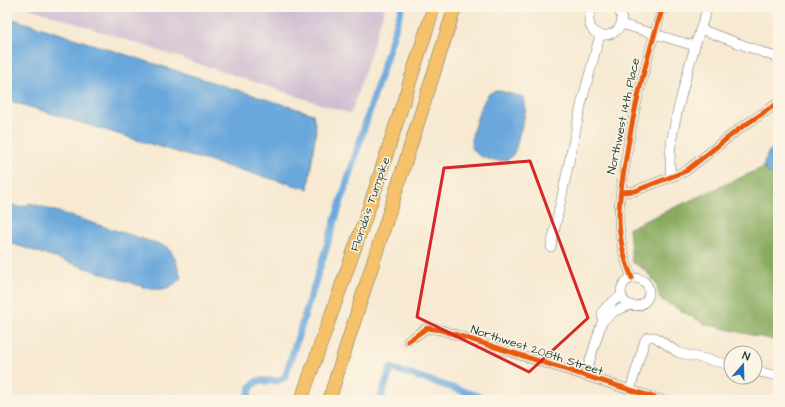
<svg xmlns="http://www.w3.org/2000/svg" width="785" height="407" font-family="'Architects Daughter',sans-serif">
<rect width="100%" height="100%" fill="#fcf5e5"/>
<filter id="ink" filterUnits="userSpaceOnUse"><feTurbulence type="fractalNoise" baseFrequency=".025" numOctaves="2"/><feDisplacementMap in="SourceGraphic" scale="8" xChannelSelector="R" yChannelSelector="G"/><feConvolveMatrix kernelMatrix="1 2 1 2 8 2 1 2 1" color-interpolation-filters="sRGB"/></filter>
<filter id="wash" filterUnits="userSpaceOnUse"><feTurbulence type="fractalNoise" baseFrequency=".012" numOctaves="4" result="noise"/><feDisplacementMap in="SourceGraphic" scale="16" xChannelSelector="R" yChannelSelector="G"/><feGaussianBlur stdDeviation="0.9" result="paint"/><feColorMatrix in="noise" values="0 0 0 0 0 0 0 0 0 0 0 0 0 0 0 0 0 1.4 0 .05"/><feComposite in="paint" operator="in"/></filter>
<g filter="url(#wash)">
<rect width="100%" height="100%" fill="#f7e9d2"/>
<path fill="#cebed1" d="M26,7H385L351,114Z"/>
<path fill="#89ab60" stroke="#54744a" d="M764,167L768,173L778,174V341L705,324L660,299L656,283L645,270L632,262L629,228Z"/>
<path fill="#6aa8dc" stroke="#447288" d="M7,17L313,114L316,130L308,189L183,154L7,100Z
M500,91L523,97C529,108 522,124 519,135C517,143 516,153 510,158C502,165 476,158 472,148C468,140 482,100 489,94C492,91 496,91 500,91Z
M778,147V174L768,173L764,167V162L769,151Z
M7,201C14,207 22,209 30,203L168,247L175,258L181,278C168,291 164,290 147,288L7,242Z"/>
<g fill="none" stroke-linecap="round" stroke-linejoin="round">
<path stroke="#6aa8dc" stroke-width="7" d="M247,400L251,387L257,381H278L285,377C325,254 363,130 402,7
M380,400L391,368L490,400"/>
</g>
</g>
<g filter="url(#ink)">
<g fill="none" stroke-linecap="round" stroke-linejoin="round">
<defs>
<path id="minor" d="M594,7C591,11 588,16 589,21C593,49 637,31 616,7
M621,24L695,46
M700,29L778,58
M671,177C667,147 676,118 683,89C690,62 698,34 708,7
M621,192L635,191L686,171L739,129L778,103
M551,247L582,101L600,35
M632,278C626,264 622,250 620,234C617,212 621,187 625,164C633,111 646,59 663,7
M621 292a14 14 0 1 1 28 0a14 14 0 1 1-28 0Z
M602,322L615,311L631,305
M408,341L427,328L441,330L662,400
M755,371L778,376
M585,376L602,322V312L608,305L622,295
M630,390L645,340L648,337H655L679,353L731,365"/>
<path id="highway" d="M301,400L370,205L434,7
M329,400L455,7"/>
</defs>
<use href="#minor" stroke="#6b796b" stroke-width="10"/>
<use href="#highway" stroke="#6b796b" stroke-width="14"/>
<use href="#minor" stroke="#fff" stroke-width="9"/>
<use href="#highway" stroke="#f5c16b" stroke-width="13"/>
<defs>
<path id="cycleway" d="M621,192L635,191L686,171L739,129L778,103
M632,278C626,264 622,250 620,234C617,212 621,187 625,164C633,111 646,59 663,7
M408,341L427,328L441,330L662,400"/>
</defs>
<use href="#cycleway" stroke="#fcf5e5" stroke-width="8"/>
<use href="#cycleway" stroke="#e8590c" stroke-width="5"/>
</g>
</g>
<path fill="none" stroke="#d62828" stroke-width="3" stroke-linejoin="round" d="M530,161L588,318L529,372L417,317L444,168Z"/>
<g text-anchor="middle" stroke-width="3" stroke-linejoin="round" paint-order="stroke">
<g font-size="12" fill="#1f3d34" stroke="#fcf5e5">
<text transform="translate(623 116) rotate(-78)" y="4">Northwest 14th Place</text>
<text transform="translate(370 204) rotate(-71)" y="4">Florida's Turnpike</text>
<text transform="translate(537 350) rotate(18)" y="4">Northwest 208th Street</text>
</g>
</g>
<rect width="785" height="407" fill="none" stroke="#fcf5e5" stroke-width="24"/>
<g transform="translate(743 365) rotate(20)"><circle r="19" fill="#fcf5e5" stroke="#a4ab9e"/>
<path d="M0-3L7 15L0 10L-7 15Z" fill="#1f6fb2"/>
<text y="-6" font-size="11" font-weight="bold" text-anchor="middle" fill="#1f3d34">N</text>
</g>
</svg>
